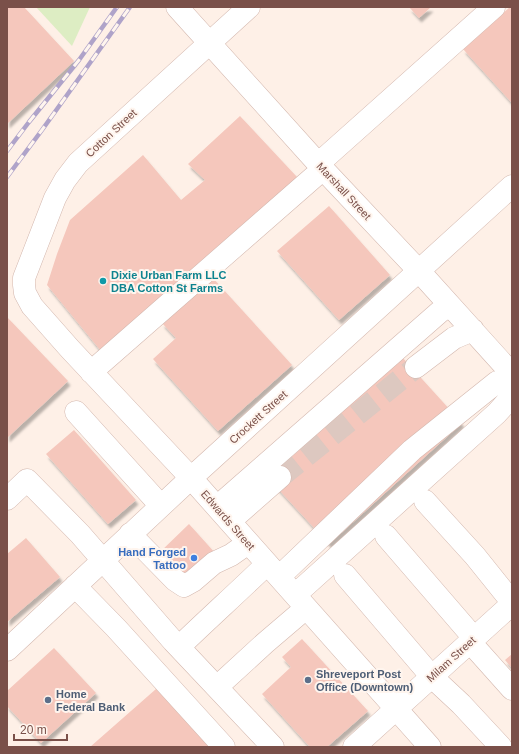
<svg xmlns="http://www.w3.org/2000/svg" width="519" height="754" font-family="Helvetica,sans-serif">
<defs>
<filter id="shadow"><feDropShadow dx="2.5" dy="4.5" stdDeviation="1" flood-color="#0004"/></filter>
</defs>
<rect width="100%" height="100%" fill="#fef0e7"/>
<path fill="#ddedc3" d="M36,7H90L72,46Z"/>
<path fill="#f5c7bc" filter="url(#shadow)" d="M7,7H24L74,61L7,124Z
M409,7H431L419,18Z
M510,7H512V103L463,49Z
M240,116L297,177L101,351L47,285L57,254L70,220L143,155L181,200L205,180L188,164Z
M329,206L390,275L339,320L277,251Z
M212,277L292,365L218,431L153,359L176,338L162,323Z
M7,317L68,381L7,438Z
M402,357L462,423L329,544L268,478Z
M74,430L136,500L108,524L46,454Z
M189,524L216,554L186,581L159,553Z
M26,538L60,577L7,622V554Z
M302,639L368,711L327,747H310L262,694L291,667L282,657Z
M54,648L96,693L41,743L7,706V691Z
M512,654V668L505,660Z
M156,689L212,747H90Z"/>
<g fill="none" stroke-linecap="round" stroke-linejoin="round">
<path stroke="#ddc8c0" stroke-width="22" stroke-dasharray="22 11" stroke-linecap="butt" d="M280,477L416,367"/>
<defs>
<path id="minor" d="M177,7L323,169L419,271L512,374
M249,7L78,163L65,180L55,198L24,278V285L25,293L32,306L70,349L191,478L430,747
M318,164L494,7
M416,367L454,338L473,330
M91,372L323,169
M76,412L161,506
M7,499L27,480L80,534L173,641L273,747
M425,501L475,556L512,602
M217,507L443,309L452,308
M230,521L280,477
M130,534L175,580L184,586L193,581L214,563L231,555L248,543
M386,536L474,638
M345,575L432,677L461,704L501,747
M279,577L412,450L497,382L512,384
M75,586L116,628L224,747
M295,595L497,413L512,396
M470,642L512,689
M179,647C208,619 238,592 267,564
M7,650L191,478L512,186
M217,687L265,643L306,608
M354,747L512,604"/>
</defs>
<use href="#minor" stroke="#d3b7ae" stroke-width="23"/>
<use href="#minor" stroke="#fff" stroke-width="22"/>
<defs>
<path id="rail" d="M7,151L29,122L79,60L117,7
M7,177L42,130L130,7"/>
</defs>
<use href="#rail" stroke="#afa3c9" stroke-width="4.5"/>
<use href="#rail" stroke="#fff5ee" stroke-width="3" stroke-dasharray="9" stroke-linecap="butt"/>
</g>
<circle fill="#0f9aa8" stroke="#fff5ee" stroke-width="1.5" cx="103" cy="281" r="4"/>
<circle fill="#3f7fe0" stroke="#fff5ee" stroke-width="1.5" cx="194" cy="558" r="4"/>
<g fill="#5c6f8a" stroke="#fff5ee" stroke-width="1.5">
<circle cx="308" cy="680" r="4"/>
<circle cx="48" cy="700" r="4"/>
</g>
<g text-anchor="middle" stroke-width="4" stroke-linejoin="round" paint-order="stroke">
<g font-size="11" fill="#7a5049" stroke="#fff5ee">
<text transform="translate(111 133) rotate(-43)" y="4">Cotton Street</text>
<text transform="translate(344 191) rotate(47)" y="4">Marshall Street</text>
<text transform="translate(258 417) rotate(-42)" y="4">Crockett Street</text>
<text transform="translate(228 520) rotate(49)" y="4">Edwards Street</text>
<text transform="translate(451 659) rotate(-42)" y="4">Milam Street</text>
</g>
<g font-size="11" font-weight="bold" fill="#0d838f" stroke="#fff5ee" text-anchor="start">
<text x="111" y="279">Dixie Urban Farm LLC<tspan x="111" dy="13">DBA Cotton St Farms</tspan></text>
</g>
<g font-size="11" font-weight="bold" fill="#366cbe" stroke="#fff5ee" text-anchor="end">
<text x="186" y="556">Hand Forged<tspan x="186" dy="13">Tattoo</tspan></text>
</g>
<g font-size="11" font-weight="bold" fill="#4e5e75" stroke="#fff5ee" text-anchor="start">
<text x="316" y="678">Shreveport Post<tspan x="316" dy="13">Office (Downtown)</tspan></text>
<text x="56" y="698">Home<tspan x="56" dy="13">Federal Bank</tspan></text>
</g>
</g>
<rect width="519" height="754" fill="none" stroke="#7a5049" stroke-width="16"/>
<path d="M14 734v6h53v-6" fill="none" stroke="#7a5049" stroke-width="2"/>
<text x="20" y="734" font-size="12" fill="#7a5049" stroke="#fff5ee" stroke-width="3" paint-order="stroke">20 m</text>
</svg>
